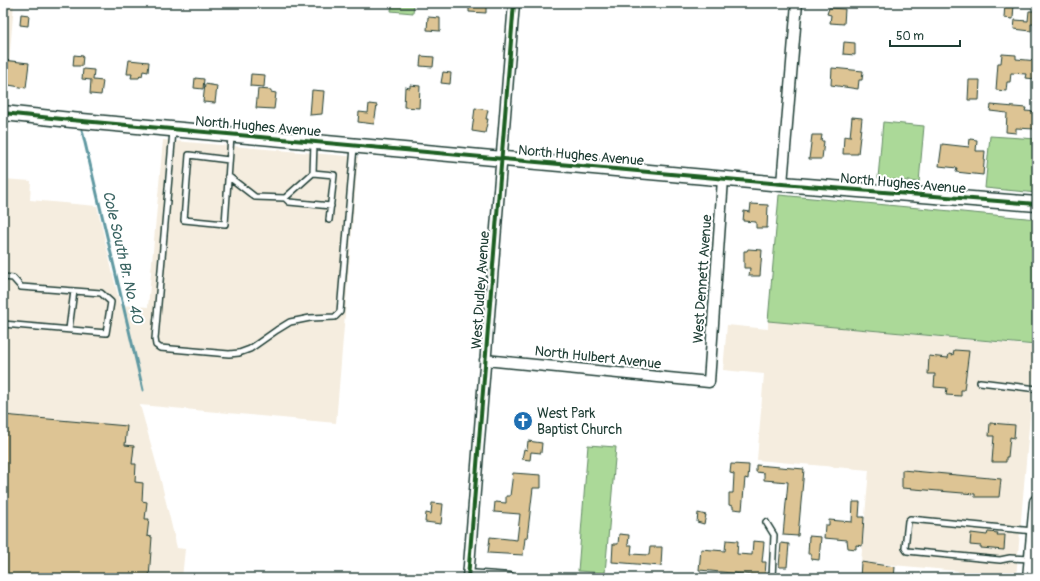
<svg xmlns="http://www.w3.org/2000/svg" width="1040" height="581" font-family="Pangolin,sans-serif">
<rect width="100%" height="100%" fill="#fff"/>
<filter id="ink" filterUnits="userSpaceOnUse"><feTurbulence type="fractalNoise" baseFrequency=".025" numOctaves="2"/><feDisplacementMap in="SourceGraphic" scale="8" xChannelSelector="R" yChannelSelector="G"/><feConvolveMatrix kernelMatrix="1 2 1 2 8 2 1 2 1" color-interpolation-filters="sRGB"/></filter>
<g filter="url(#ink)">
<path fill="#f5eddf" d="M3,3H14L6,100L3,99Z
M163,140L358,157L336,423L140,405L160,477L177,548L185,549L182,578H3V179L31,181L30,200L97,206L120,305L148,307Z
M768,321L1036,346L1016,578H958V571L861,562L869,470L757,460L764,374L723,370L727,325L768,329Z"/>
<path fill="#abd998" stroke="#658b66" d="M392,3H414L413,13L391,11Z
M883,122L924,126L919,182L878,178Z
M990,136L1037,139V193L985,188Z
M779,195L1037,219L1036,345L768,321Z
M588,445L616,447L605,573L578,571Z"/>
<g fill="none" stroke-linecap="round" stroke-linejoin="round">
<path stroke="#6099a2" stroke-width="3" d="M82,130L143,390"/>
</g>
<path fill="#ddc494" stroke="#1f3d34" d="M469,3H484V5H486V13L469,12Z
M1005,3H1014L1013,19L1004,18Z
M829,8L845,9L844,24L830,23L831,15L827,14Z
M1029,11H1037V24H1031V31L1014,29L1015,20L1028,21Z
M21,14L29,15L28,26L20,25Z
M428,17L440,18V31L427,30Z
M844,42L855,43V55L843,54Z
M1002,54L1016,55V59L1037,61V74H1036V79L1025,78L1026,74L1011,73L1010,82H1007L1006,91L996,90L998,63H1001Z
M74,55L83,56L82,66H73Z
M421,56L434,57L433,67L420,66Z
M3,60L29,63L26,88L3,84Z
M129,60L149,62L148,72L143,71L142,76L140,75L139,78H131L132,74H127Z
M832,68L863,71L862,80H859L858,89L831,85Z
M83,69L94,70L93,80L103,81L101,95L90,94L91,80L82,79Z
M443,72L451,73L450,84L441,83Z
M251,74L265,75L264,87L250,86Z
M195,78L204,79L203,89L194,88Z
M969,80H980L979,100H968Z
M205,84L217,86L215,103L203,102Z
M410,85L420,86L419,108L404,107L405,87L410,88Z
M258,89L271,90V92L276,93L274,109L256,108Z
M312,90L324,91L322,114L310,115Z
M369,104L377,105L374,124L358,122L359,112L368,113Z
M991,105L1026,108L1025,111L1037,112V121H1036L1035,129L1016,128V133L1006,132L1007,113L990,111Z
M475,108L488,110L486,119H488L485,133L472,131Z
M852,117L862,118L858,154H843L844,136L850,137Z
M812,135H822L821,141H824L822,159H809Z
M970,139L977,140L976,151H985L983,175L956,172L957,168L939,166L942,144L969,147Z
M751,204L768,205L767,228H756V222L743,221L744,211L750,212Z
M748,249L762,250L760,276H749L750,268H744V251H747Z
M954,350L969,351L964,390H961V396L946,395L947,388L934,387L935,374H928L929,356L948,358L949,354L953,355Z
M3,415L127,426L125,445L134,446L132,464H136L135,482L143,483L142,501L147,502L145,519H149L147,536L152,537L149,578L3,577Z
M990,423L1015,425L1014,438L1010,437L1008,457H1006V462H992L994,436H989Z
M528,441L542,443L541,453L531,452L530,460L522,459L524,449L527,450Z
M731,464L749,465L748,479L745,478L742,510L733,509V506L729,505V493H733L734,474L730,473Z
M756,465L804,469L798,536L783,535L788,482L764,480V473L756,472Z
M902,470L1001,479L999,497H975V494L902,488Z
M513,473L541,475V488H533L527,538H525L523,555L488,553L490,537L517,540L520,514L494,512L495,502L506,503V496H510Z
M853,502H860L859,517H864L862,546L856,545V549L848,548L847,540L824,538L825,525H829V520L852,522Z
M432,503L443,504L441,524L425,522L426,513L431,514Z
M698,513L706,515L704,524L697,522Z
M988,532L998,533L997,535H1005L1004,550L981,548V546L970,545L971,533L987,535Z
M619,534L629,535L628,545H632L631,554L649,555L650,547H662L661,566L612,562L613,544H618Z
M809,536L821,537L819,560L811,559V554H808Z
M726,540L738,541L737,554L752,555L753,541L764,542L762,562H766L765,576L699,570L701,549L725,551Z
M781,543L789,544L787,567H779Z
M861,562L895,567L894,578H860Z"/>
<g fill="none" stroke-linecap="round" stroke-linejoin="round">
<defs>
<path id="lane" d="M173,131L155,339L156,345L160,348L229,354L239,353L250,349L277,330L290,322L310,318L335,317L340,312L354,147
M229,160L189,155L184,220L225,224L231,136
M313,173L334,175L329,220
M228,176L255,197L285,198L313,173L314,143
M285,198L289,202L331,206
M3,277L13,278L21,287L101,293L111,302L106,333L3,324
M69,329L74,291
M980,382L1037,389
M766,522L774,535L772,578
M1030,559L1010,558L1000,560L907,551L905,548L908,521L910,519L1033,531"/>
<path id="street" d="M782,184L797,3
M485,360L709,382L723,179
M468,575L510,578
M468,578L514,3"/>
<path id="secondary" d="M3,113L71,120L782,184L1037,204
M1030,578L1037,502"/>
</defs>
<use href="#lane" stroke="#1f3d34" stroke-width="8"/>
<use href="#street" stroke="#1f3d34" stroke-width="13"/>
<use href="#secondary" stroke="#1f3d34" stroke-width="17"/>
<use href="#lane" stroke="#fff" stroke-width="5"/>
<use href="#street" stroke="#fff" stroke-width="10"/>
<use href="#secondary" stroke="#fff" stroke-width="14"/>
<defs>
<path id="cycleway" d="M3,113L71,120L782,184L1037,204
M468,578L514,3"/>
</defs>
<use href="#cycleway" stroke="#fff" stroke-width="6"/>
<use href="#cycleway" stroke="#1b5e20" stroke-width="4"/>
</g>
</g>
<defs>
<symbol id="church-disc" viewBox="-11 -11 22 22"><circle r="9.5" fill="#1f6fb2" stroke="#fff"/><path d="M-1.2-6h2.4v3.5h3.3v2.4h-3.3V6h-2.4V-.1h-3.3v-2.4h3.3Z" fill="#fff"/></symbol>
</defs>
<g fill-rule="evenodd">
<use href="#church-disc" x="512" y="410" width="22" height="22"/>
</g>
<g text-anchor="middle" stroke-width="4" stroke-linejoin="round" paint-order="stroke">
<g font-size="14" fill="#1f3d34" stroke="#fff">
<text transform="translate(258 126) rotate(5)" y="5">North Hughes Avenue</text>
<text transform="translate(581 155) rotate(5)" y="5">North Hughes Avenue</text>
<text transform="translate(903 183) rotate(5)" y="5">North Hughes Avenue</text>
<text transform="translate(702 279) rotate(-86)" y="5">West Dennett Avenue</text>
<text transform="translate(480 290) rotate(-86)" y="5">West Dudley Avenue</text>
<text transform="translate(598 357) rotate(6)" y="5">North Hulbert Avenue</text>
</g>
<g font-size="14" fill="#1f3d34" stroke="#fff" text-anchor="start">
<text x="537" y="418">West Park<tspan x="537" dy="16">Baptist Church</tspan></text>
</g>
<g font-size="15" font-style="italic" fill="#3a6462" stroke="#fff">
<text transform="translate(123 257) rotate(77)" y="5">Cole South Br. No. 40</text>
</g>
</g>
<rect width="1040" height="581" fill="none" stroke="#fff" stroke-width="16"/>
<rect x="8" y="8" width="1024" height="565" fill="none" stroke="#1f3d34" stroke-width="1.5" filter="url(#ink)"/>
<path d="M890 40v6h70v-6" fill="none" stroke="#1f3d34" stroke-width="2"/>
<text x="896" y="40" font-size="12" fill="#1f3d34" stroke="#ffffff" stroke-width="3" paint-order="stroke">50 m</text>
</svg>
